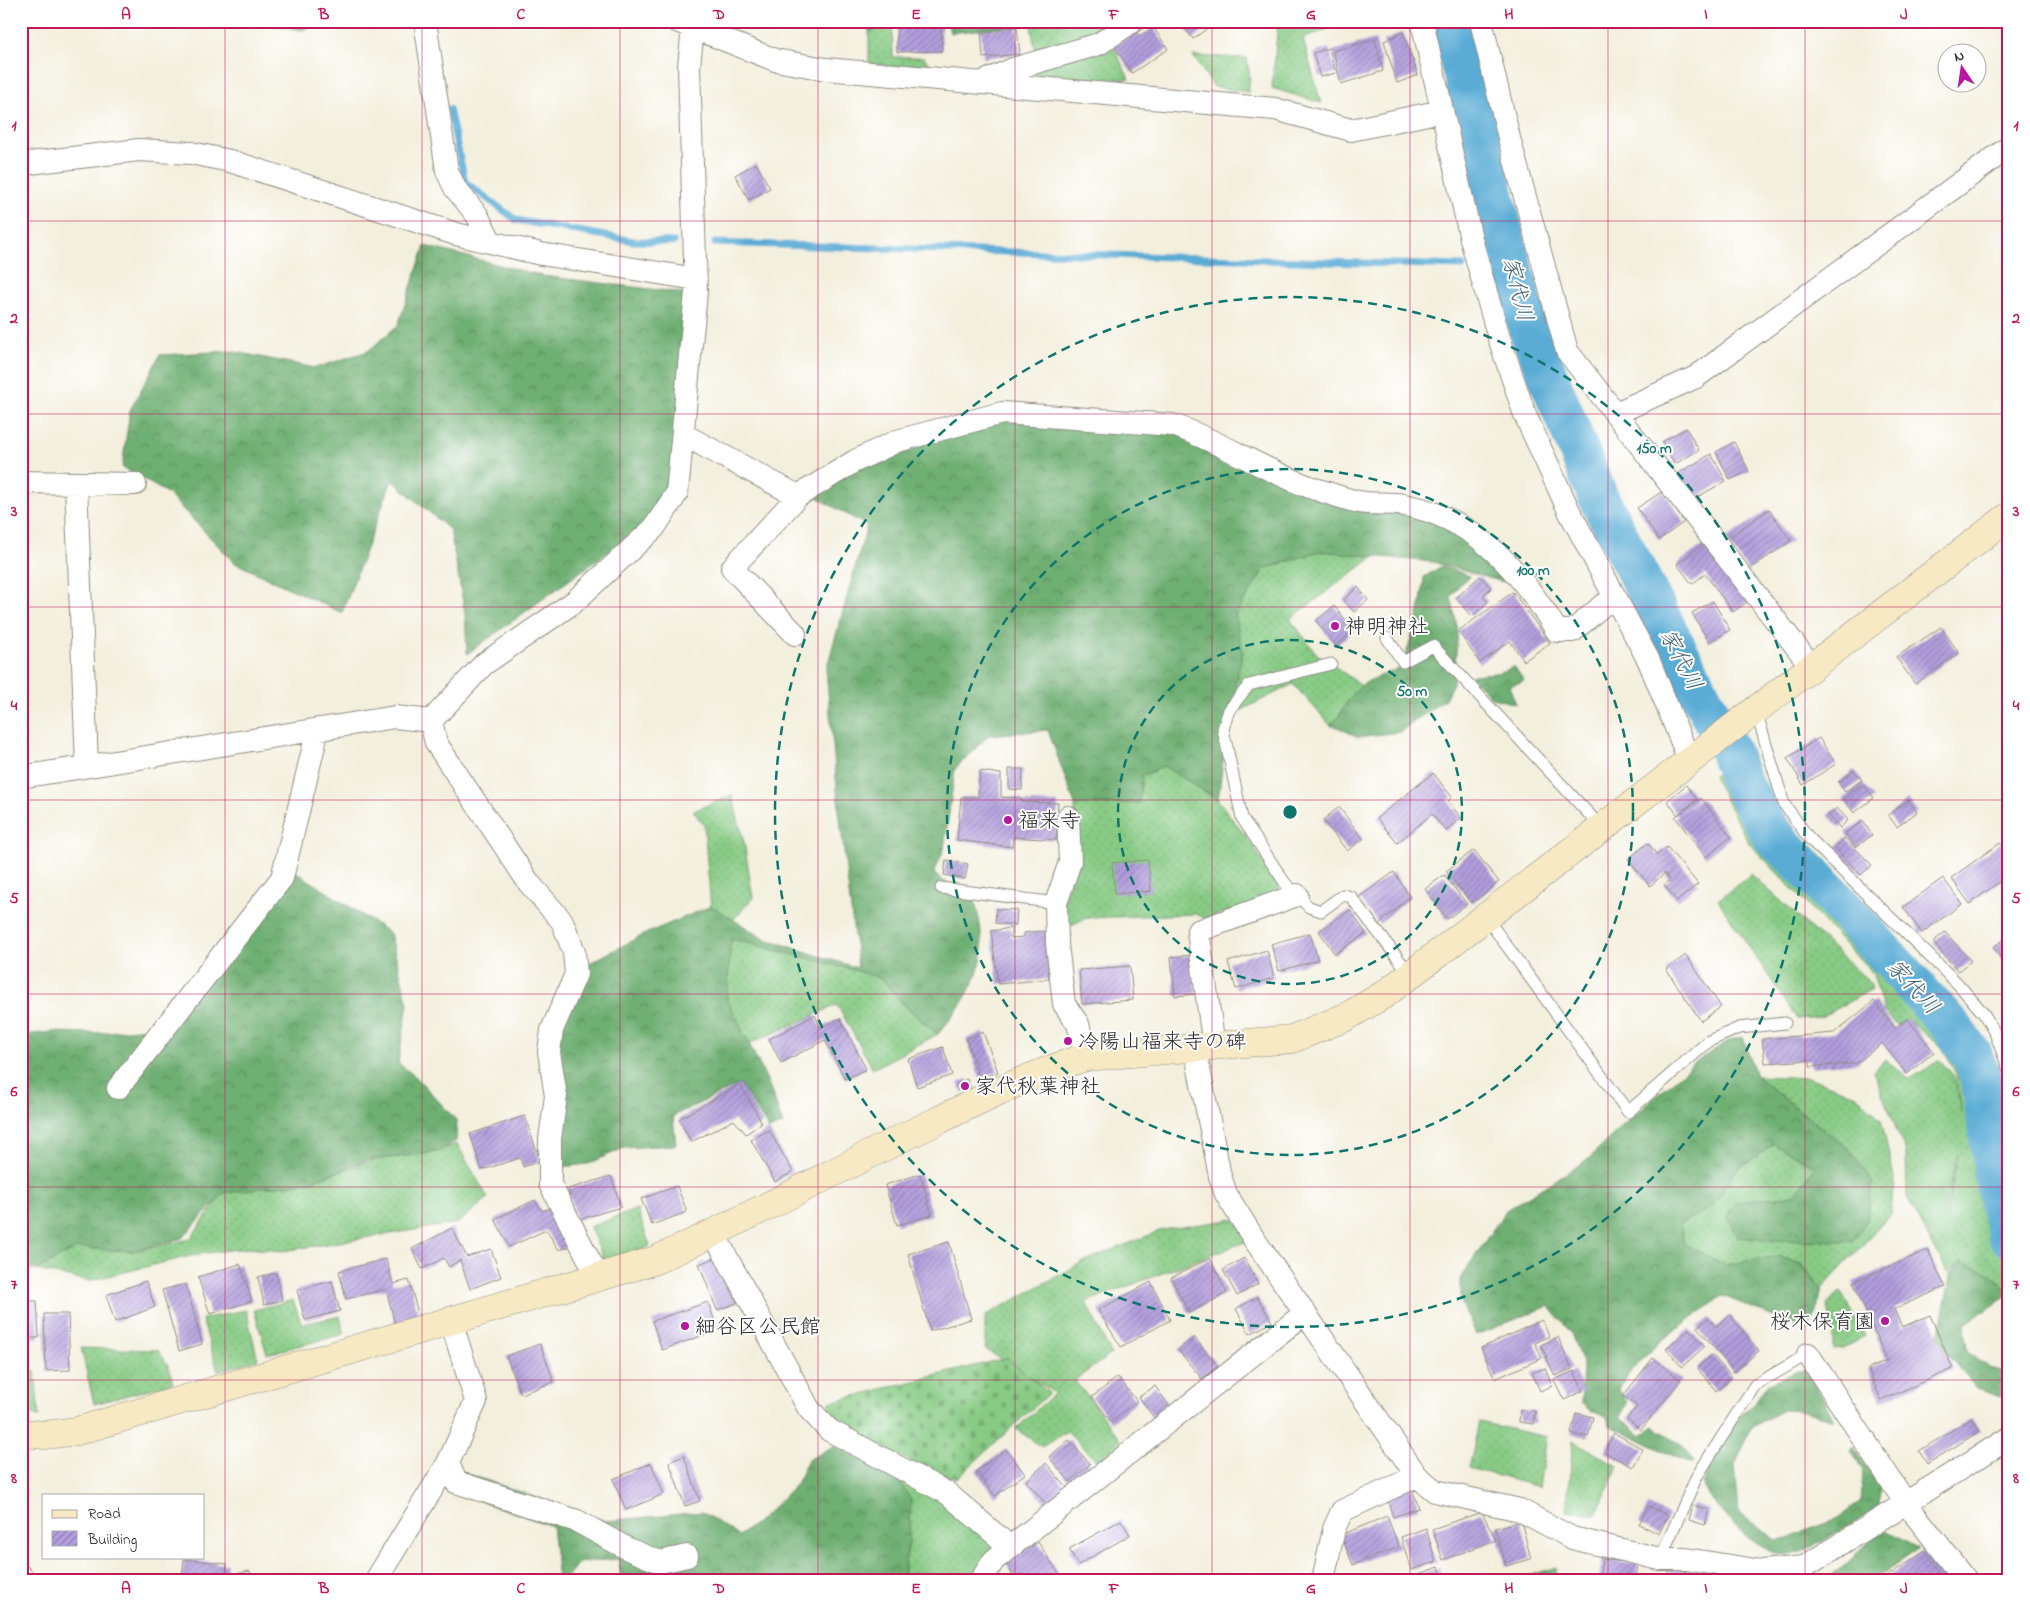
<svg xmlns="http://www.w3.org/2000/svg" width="2030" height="1601" font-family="'Indie Flower','Klee One',sans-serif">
<defs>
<pattern id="grass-dots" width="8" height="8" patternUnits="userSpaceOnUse" patternTransform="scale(1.25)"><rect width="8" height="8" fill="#88cb85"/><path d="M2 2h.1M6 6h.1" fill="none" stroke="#76ae73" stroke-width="1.8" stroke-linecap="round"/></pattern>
<pattern id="forest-crowns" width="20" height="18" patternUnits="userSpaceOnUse" patternTransform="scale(1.25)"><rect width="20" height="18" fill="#6eaf72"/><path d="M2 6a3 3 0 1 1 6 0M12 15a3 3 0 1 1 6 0" fill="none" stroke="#5b8f5e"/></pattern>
<pattern id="cemetery-stones" width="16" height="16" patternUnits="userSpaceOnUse" patternTransform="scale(1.25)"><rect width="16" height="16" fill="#88cb85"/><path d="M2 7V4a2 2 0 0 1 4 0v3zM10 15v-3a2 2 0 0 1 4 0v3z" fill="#76ae73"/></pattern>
<pattern id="building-hatch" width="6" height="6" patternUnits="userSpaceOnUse" patternTransform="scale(1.25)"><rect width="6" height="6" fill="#b29edd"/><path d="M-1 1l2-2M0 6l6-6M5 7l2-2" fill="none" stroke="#9181b3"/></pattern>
</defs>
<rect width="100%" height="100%" fill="#fff"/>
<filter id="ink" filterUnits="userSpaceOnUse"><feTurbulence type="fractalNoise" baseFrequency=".02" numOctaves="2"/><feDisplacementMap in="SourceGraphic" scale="10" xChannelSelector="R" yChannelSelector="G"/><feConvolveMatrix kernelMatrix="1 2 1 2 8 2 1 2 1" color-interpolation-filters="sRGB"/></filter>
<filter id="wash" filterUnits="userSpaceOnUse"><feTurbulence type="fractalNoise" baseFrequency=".0096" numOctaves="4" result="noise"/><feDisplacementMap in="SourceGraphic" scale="20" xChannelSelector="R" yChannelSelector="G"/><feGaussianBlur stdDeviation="1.12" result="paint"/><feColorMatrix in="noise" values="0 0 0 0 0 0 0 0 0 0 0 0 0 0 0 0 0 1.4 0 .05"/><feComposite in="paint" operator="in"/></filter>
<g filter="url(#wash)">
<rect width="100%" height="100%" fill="#f3efdd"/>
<path fill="url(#grass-dots)" stroke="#5a7b58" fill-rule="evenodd" d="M1030,21H1125L1107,34L1036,54Z
M1278,21H1347L1303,39L1321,103L1272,88Z
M892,24L893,57H924L933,70L869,64V31Z
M1112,43L1129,79L1009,78Z
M1193,56L1247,58L1250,78L1248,92L1214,87Z
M1319,551L1376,555L1290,619L1316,653L1362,686L1348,701L1332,727L1293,684L1242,710H1229L1235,616L1264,569Z
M1164,766L1218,800L1256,850L1282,893L1206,919L1196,914L1087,918L1066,927L1063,904L1075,861V805L1139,803L1142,776Z
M1724,769L1757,813L1778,807L1855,907L1981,1038L2004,1128L2009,1179V1294L1961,1261L1948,1273L1907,1197L1906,1153L1873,1071L1885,1059L1910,1079L1940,1060L1954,1076L1962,1113L1956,1074L1942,1047L1907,1020L1897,1025L1884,1012L1873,974L1749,843L1713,776ZM1958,1154L1946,1217L1944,1215Z
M732,795L744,842L753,898L731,922L712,921L704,825L693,811Z
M1751,874L1870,982L1872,989L1821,1017L1797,1019L1718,900Z
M730,939H765L854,967L883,980L905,1006L938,1034L873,1069L837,1005L749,1044L727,999Z
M1756,1076L1811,1078L1858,1096L1881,1119L1894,1177L1891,1214L1822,1289L1801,1264L1777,1256L1725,1265L1684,1244L1680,1224L1712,1206L1734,1172L1774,1144L1815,1166L1796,1195L1735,1202L1794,1240L1851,1151Z
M457,1144L488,1198L458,1223L283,1251L247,1248L199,1254L88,1281L36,1270L77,1248L133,1251L190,1239L223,1193L314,1180L374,1160L431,1153Z
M637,1209L650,1246L606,1265L590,1227Z
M1235,1219L1250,1240L1086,1302L1111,1354L1075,1380L1121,1440L1099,1463L1067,1431L1042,1447L1016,1429L1055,1393L985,1349V1316L1083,1262L1162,1230Z
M1841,1291L1865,1336L1843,1348L1833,1349V1328L1827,1304Z
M293,1300L302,1324L340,1316L344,1334L267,1354L254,1310Z
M246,1310L258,1360L218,1371L202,1319Z
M81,1348L158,1350L168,1365L173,1383L94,1404Z
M21,1360L35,1371L39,1417L21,1413Z
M1479,1422L1547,1437L1539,1487L1469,1468Z
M1573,1441L1618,1466L1596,1515L1566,1511Z
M896,1476L942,1496L993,1545L973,1580H902L909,1542Z"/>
<path fill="url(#forest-crowns)" stroke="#4c6d4e" d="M253,21H332L301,30Z
M869,21H941H899L869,31Z
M947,21H1030V24L950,33Z
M425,246L543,276L683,293L692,346L670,504L608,552L467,654L465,613L450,530L392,480L342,613L235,563L167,493L122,467L130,410L160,355L231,351L315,368L368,351L398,325Z
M1002,413L1189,431L1339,496L1407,506L1502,557L1503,582L1433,562L1320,551L1264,569L1235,616L1243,651L1230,708L1218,800L1164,766L1142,776L1139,803L1075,805L1048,730L989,735L955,769L944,849L934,873C944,885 959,886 973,893C978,912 986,946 980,965C972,991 955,1015 938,1034L905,1006L883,980L865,973L731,939L727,999L768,1082L783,1124L769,1130L740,1084L673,1116L676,1145L624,1148L588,1164L553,1168L552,1030L576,970L647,933L711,906L765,939L858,968L839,811L826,670L867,526L811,494L922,435Z
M1442,566L1470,576L1460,584L1451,597L1458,631L1456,654L1453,683L1445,699L1400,732L1358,737L1331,724C1344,713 1348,697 1361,686C1371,678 1389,673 1401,668C1411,638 1422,610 1424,577Z
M1514,666L1524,681L1509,686L1516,704L1492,698L1470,676C1488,672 1499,676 1514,666Z
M293,870L390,933L408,1004L398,1063L416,1077L457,1121L456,1141L438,1152L368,1160L309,1182L224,1193L182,1238L133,1251L77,1248L36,1270L21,1269V1035L53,1032L98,1033L166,1026Z
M1743,1037L1756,1076L1851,1151L1873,1183L1867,1220L1853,1241L1764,1240L1738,1237L1727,1216L1736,1202L1795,1195L1815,1167L1774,1144L1734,1172L1713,1206L1680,1224L1684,1244L1725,1265L1777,1256L1801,1264L1822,1289L1814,1318L1807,1330L1723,1296C1689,1321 1637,1352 1619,1390L1627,1403L1620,1417L1642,1436L1652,1426C1667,1435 1689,1445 1693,1463L1677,1458L1609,1425L1607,1417L1591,1411L1581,1403L1583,1366L1571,1333L1549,1306L1476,1335L1461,1302V1277L1506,1210L1586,1161L1622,1126L1694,1063L1730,1040Z
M1961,1261L1991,1274L2009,1290V1295L1965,1324L1967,1351L1989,1368L2009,1373V1401L1976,1388L1950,1358L1938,1337L1951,1273Z
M1808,1370L1834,1420L1804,1411L1783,1410L1752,1427L1735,1465L1739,1513L1777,1541L1833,1521L1861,1502L1863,1470L1851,1451L1854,1447L1881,1488L1880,1506C1861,1517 1807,1555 1788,1555C1756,1555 1719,1511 1703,1486L1709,1464L1732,1423L1755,1402L1767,1384L1797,1371Z
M834,1446L896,1476L911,1500L909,1542L902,1580H622L618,1559L578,1563L565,1580H558L552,1526L443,1488L453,1469L605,1521L702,1512L739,1536L767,1514L796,1484L808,1460Z
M1882,1529L1919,1549L1873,1580H1823L1843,1567Z
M1556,1567L1554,1580H1516Z"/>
<path fill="url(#cemetery-stones)" stroke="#5a7b58" d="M1006,1358L1049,1393L956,1479L907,1460L828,1416L830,1402Z"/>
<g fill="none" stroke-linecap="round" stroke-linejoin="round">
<path stroke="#5aacd5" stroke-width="7" d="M449,109L465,182L516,220L634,241L674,242
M715,243L1463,266
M1492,262L1509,256"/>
<path stroke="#5aacd5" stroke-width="41" d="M1450,21L1509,256L1530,333L1599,499L1729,750L1741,782L1773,836L1814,876L1952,1027L1972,1055L1981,1077L1997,1192L2009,1237"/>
</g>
<g id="blocks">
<path fill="url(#building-hatch)" d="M1179,21H1217L1193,39Z
M1253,21H1264L1257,27Z
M941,25L942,51L897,52V27Z
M1017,27L1020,54L983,58L981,30Z
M1154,28L1168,49L1132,73L1114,46L1136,31L1140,37Z
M1403,32L1418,75L1397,83L1384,41Z
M1375,39L1383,71L1341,84L1333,51Z
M1329,48L1336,73L1320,77L1313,53Z
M756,163L770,188L749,200L735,175Z
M1686,428L1699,450L1675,464L1662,442Z
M1734,442L1749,471L1730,480L1716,452Z
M1711,454L1726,481L1692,500L1677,474Z
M1663,491L1684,522L1659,540L1637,508Z
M1769,509L1791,541L1748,570L1726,539Z
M1707,542L1750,600L1733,612L1705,574L1692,584L1677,564Z
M1480,576L1491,588L1483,596L1488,602L1472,616L1456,598Z
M1358,587L1368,600L1354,612L1343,600Z
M1513,592L1550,643L1524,661L1510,641L1480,663L1458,631Z
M1713,601L1730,630L1709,642L1692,613Z
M1334,606L1354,630L1336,646L1316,621Z
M1941,627L1959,653L1915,684L1896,657Z
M1819,738L1836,764L1803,785L1787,758Z
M1009,769H1023L1022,790L1009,789Z
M1854,770L1862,780L1845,792L1838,782Z
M980,771L1001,774V797L1021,798L1022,802L1058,803L1056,840L1013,837L1012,847L957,840L961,797H978Z
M1433,773L1452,797L1448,801L1461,818L1446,831L1432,814L1397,843L1377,818Z
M1863,784L1874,798L1854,813L1843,799Z
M1686,785L1697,799L1678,815L1667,801Z
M1701,798L1731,837L1706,857L1675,817Z
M1908,800L1917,812L1897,827L1888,815Z
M1339,807L1363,839L1347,851L1323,820Z
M1837,808L1848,820L1840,828L1828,815Z
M1863,821L1872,835L1856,847L1845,833Z
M1845,838L1872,865L1861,875L1835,848Z
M1648,843L1657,855L1667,847L1698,884L1677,901L1664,885L1670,880L1665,873L1650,886L1628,859Z
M2000,843L2009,853V874L1970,904L1951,878Z
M1474,850L1499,882L1472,903L1446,871Z
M946,860L968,864L965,879L944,875Z
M1148,860L1151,891L1115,894L1112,863Z
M1394,872L1410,897L1379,924L1358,898Z
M1444,875L1467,904L1447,919L1425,889Z
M1943,878L1962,904L1922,933L1903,907Z
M996,909L1017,910L1016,925L995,923Z
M1350,910L1366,933L1335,954L1319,931Z
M1011,928V938L1024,937V933L1044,931L1049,979L998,984L991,931Z
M1945,932L1971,961L1958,971L1933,942Z
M1310,933L1318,960L1279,971L1271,944Z
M2009,936V970L1993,947Z
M1267,950L1274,978L1236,989L1228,962Z
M1192,955L1196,994L1175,996L1171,957Z
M1686,955L1721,1007L1701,1021L1666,969Z
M1130,966L1133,1000L1082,1004L1079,970Z
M1874,1001L1895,1028L1907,1018L1934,1052L1907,1074L1882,1043L1857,1063L1810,1067V1060L1765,1063L1762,1039L1834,1033Z
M815,1015L821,1028L840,1018L866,1069L845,1079L825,1040L781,1063L769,1039Z
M983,1032L998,1072L980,1079L966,1039Z
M943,1047L952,1075L917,1087L908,1059Z
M967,1079L971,1089L962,1092L958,1083Z
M740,1084L762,1123L746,1134L734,1120L691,1142L679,1119Z
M525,1116L540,1161L523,1167L520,1158L482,1170L470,1134Z
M769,1130L793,1172L775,1182L751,1140Z
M920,1174L932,1215L897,1225L885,1185Z
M611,1176L621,1207L577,1220L568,1189Z
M677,1186L687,1212L652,1225L641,1199Z
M535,1200L542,1211L555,1207L574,1245L559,1250L546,1230L509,1247L495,1219Z
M452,1228L467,1257L491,1249L501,1277L470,1289L460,1260L449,1267L444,1258L422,1269L412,1249Z
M949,1242L971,1319L930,1331L908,1254Z
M1928,1250L1945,1287L1894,1309L1902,1327L1930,1315L1953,1369L1881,1400L1868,1369L1887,1361L1853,1282Z
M720,1256L737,1303L717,1310L699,1264Z
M1210,1258L1227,1293L1189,1313L1171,1278Z
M1244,1258L1258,1284L1237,1296L1223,1270Z
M386,1259L393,1284L409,1280L419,1317L395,1324L386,1289L346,1299L339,1271Z
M240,1264L252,1301L210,1314L198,1277Z
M276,1273L282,1300L264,1305L258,1277Z
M146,1281L155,1307L115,1322L106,1295Z
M332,1281L340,1311L305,1320L297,1290Z
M1151,1282L1170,1320L1121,1347L1098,1310Z
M186,1284L202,1344L179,1351L162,1290Z
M1257,1297L1272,1322L1250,1334L1236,1309Z
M21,1301H37L39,1338H21Z
M708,1302L718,1330L662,1350L652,1321Z
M44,1314H68L70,1370L46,1371Z
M1730,1315L1759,1351L1734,1372L1697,1327L1709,1318L1716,1327Z
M1542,1320L1549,1336L1535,1343L1542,1358L1495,1379L1481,1348Z
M1689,1329L1705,1346L1682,1367L1666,1349Z
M1194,1337L1218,1366L1202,1379L1178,1350Z
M1558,1337L1572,1369L1555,1376L1541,1345Z
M540,1344L554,1382L521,1394L506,1356Z
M1712,1355L1732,1377L1716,1391L1697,1368Z
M1653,1358L1681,1380L1641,1430L1627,1419L1637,1406L1623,1396Z
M1545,1368L1552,1386L1540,1391L1532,1373Z
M1574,1371L1583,1391L1564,1400L1554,1380Z
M1118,1377L1137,1401L1111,1422L1092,1397Z
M1155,1386L1171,1408L1155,1419L1139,1397Z
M1520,1410L1535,1411L1534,1424L1519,1422Z
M1576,1413L1593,1417L1588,1437L1571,1434Z
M1972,1418L1980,1431L1927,1464L1919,1451Z
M1614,1433L1643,1449L1633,1467L1604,1452Z
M1069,1440L1090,1464L1070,1482L1049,1457Z
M1006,1449L1025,1474L995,1496L976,1471Z
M684,1456L700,1501L685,1506L669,1462Z
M651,1463L664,1494L626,1510L613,1479Z
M1046,1463L1067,1488L1047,1505L1026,1481Z
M1411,1486L1419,1508L1393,1517L1386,1495Z
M1693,1505L1709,1510L1705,1525L1689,1520Z
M1648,1506L1668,1515L1659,1534L1639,1524Z
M1482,1512L1496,1540L1443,1560L1432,1529Z
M1387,1516L1399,1547L1353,1565L1341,1535Z
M1121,1520L1130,1535L1078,1565L1069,1549Z
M1521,1521L1531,1559L1506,1566L1495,1528Z
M1426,1528L1436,1562L1411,1570L1401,1537Z
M1038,1542L1063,1580H1016L1006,1563Z
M1925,1550L1945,1580H1882Z
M184,1559L227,1564L225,1580H182Z
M1602,1559L1638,1564L1636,1580H1599Z
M1671,1566L1692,1574L1690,1580H1666Z
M1439,1567L1443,1580H1414L1413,1576Z
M250,1571L252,1580H235L234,1574Z"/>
</g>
</g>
<g filter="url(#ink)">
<use href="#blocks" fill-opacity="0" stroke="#8f8d84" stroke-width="1"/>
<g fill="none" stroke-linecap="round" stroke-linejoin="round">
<defs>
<path id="lane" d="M1387,638L1403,662L1433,646L1601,827
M1331,664L1249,685L1229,710L1223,729L1242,818L1285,883L1309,907L1321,911L1343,895L1351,897L1410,974
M1756,711L1784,804L1808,837L1958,984L1984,1014L1996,1035L2009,1070
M941,888L1056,903
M1485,916L1628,1112L1709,1041L1739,1028L1785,1023
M1660,1559L1697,1476L1755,1385L1808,1354"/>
<path id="street" d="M425,21L447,171L455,188L477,215L491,242
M677,21L775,60L826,69L1275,109L1351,130L1442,111
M1422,21L1471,239L1499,338L1525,415L1569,511L1649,661L1689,760
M1481,21L1510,142L1567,351L1812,667
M981,83L1013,69L1099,44L1133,21
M21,164L139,150L191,153L230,161L456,234L541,254L696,279
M1616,413L1696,377L2009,147
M684,435L798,496
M21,482L135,484
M76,483L87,766
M795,634L732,568L798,496L855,461L897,441L1002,413L1173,425C1222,442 1266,472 1315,489C1329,493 1344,499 1359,502C1373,505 1389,502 1404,505C1475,517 1522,573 1557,631H1573L1603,605L1617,600
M21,777L395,717L431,721
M1068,817L1070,862L1056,903L1057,944L1064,1004L1078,1024L1086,1057
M1214,1047L1198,931L1297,895
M1195,1049L1220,1176L1226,1194L1254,1239L1417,1476L1435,1491L1520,1510L1572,1538L1660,1559H1686L1762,1571L1804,1567L2009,1438
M118,1088L282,878L318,729
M714,1234L809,1409L829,1430L947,1493L1010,1547
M598,1277L550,1184V1139L556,1096L549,1052L552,1030L576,974L574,952L562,921L529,883L436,743L431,721L484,664L574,602L654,528L677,493L696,292L689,66L693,28
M1808,1354L1905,1502L1966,1580
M448,1463L456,1482L577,1521L628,1549L660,1562L687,1556
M21,1576L24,1580
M376,1580L448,1463L476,1401L451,1321
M981,1580L994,1560L1305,1313
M1323,1580L1334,1529L1342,1511L1417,1476"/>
<path id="secondary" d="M21,1433L45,1435L77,1431L653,1261C748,1219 839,1168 933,1123C983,1098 1032,1074 1086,1057L1292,1039L1346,1017L1385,994L2009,516"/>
</defs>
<use href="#lane" stroke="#8f8d84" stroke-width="13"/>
<use href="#street" stroke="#8f8d84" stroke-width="24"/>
<use href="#secondary" stroke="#8f8d84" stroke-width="29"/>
<use href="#lane" stroke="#fff" stroke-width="11"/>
<use href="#street" stroke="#fff" stroke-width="22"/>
<use href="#secondary" stroke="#f6e9c3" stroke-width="28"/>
</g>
</g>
<path fill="none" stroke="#c2185b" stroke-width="1" stroke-opacity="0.55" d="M225,21V1580M422,21V1580M620,21V1580M818,21V1580M1015,21V1580M1212,21V1580M1410,21V1580M1608,21V1580M1805,21V1580M21,221H2009M21,414H2009M21,607H2009M21,800H2009M21,994H2009M21,1187H2009M21,1380H2009"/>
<g fill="none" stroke="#0f766e" stroke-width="2.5" stroke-dasharray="9 6">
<circle cx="1290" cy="812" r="172"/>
<circle cx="1290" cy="812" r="343"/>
<circle cx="1290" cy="812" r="515"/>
</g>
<g fill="#b5179e" stroke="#fff" stroke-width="2">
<circle cx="1335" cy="626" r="5"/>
<circle cx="1008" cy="820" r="5"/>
<circle cx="1068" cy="1041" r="5"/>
<circle cx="965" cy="1086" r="5"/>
<circle cx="1885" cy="1321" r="5"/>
<circle cx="685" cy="1326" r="5"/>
</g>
<g text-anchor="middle" stroke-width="4" stroke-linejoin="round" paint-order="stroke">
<g font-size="21" fill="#2b2b2b" stroke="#fff" text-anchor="start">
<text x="1345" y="633">神明神社</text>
<text x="1018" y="827">福来寺</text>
<text x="1078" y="1048">冷陽山福来寺の碑</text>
<text x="975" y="1093">家代秋葉神社</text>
<text x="1875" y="1328" text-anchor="end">桜木保育園</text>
<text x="695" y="1333">細谷区公民館</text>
</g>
<g font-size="22" font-style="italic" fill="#3e5f6f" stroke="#fff">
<text transform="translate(1519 289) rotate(76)" y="8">家代川</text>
<text transform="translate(1682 659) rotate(62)" y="8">家代川</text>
<text transform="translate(1914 986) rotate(47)" y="8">家代川</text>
</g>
</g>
<circle cx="1290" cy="812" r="8" fill="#0f766e" stroke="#fff" stroke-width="2.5"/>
<g font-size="15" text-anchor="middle" font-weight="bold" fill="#0f766e" stroke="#fff" stroke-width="4" stroke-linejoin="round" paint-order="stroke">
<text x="1654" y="453">150 m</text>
<text x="1533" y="575">100 m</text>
<text x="1412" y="696">50 m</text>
</g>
<rect width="2030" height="1601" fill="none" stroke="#fff" stroke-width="55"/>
<rect x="42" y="1494" width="162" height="65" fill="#ffffff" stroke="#aaaaaa"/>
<rect x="52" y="1510" width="25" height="8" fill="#f6e9c3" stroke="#aaaaaa"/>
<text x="88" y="1518" font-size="15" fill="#2b2b2b">Road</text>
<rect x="52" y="1531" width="25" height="15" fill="url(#building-hatch)" stroke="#aaaaaa"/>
<text x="88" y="1544" font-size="15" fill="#2b2b2b">Building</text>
<g transform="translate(1962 68) rotate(347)"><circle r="24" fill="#ffffff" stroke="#aaaaaa"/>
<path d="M0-4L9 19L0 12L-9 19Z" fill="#b5179e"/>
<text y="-8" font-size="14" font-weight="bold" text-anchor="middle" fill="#2b2b2b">N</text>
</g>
<rect x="28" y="28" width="1974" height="1546" fill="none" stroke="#c2185b" stroke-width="2"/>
<g font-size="16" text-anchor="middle" font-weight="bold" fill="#c2185b">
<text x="126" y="19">A</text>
<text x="324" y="19">B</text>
<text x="521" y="19">C</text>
<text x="719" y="19">D</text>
<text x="916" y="19">E</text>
<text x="1114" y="19">F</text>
<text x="1311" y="19">G</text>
<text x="1509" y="19">H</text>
<text x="1706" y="19">I</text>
<text x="1904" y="19">J</text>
<text x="14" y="130">1</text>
<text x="2016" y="130">1</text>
<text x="14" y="323">2</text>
<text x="2016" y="323">2</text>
<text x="14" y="516">3</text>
<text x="2016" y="516">3</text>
<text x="14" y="710">4</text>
<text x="2016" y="710">4</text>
<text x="14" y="903">5</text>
<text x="2016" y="903">5</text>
<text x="14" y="1096">6</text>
<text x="2016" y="1096">6</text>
<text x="14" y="1289">7</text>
<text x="2016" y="1289">7</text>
<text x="14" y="1483">8</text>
<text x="2016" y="1483">8</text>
<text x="126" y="1593">A</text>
<text x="324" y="1593">B</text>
<text x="521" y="1593">C</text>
<text x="719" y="1593">D</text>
<text x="916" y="1593">E</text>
<text x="1114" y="1593">F</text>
<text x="1311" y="1593">G</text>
<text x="1509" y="1593">H</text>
<text x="1706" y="1593">I</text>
<text x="1904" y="1593">J</text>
</g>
</svg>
